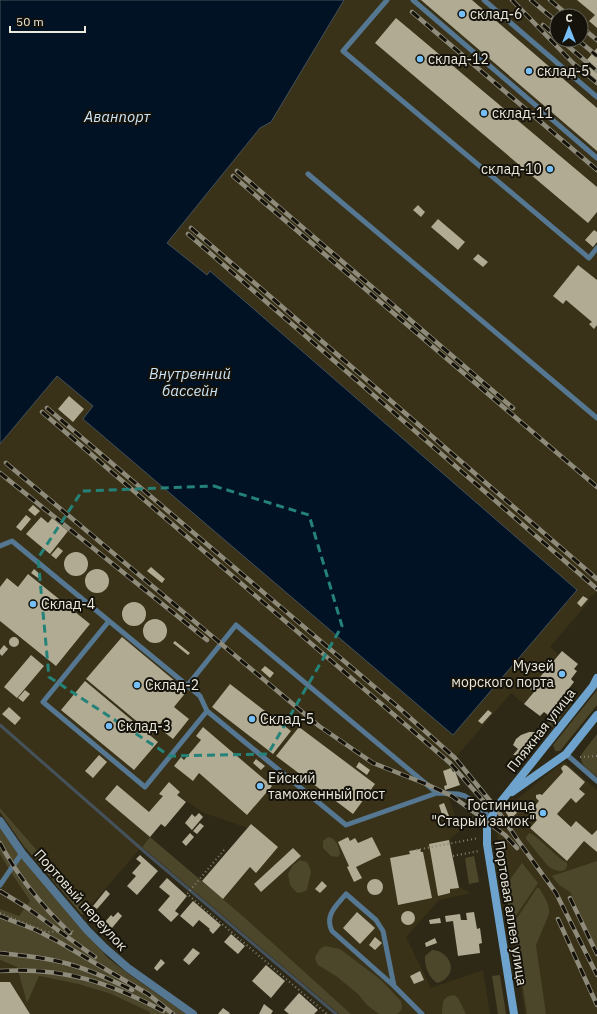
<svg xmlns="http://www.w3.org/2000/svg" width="597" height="1014" font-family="'IBM Plex Sans',sans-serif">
<rect width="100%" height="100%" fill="#2e2916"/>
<path fill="#393218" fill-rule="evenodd" d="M344,0H597V591L592,597L591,596L589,599L590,600L550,647L559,655L530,689L534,692L524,704L511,693L449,765L453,772L455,771L460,785L445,790V796L448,795L460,831L450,839L459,887L471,893L439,900L406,937L431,988L483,970L490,1014H351L244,917L223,899L272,842L251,824L248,828L204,813L177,795L145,832L150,837L88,909L0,808V444L57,376L93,406L83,419L453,735L577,590L211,271L207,275L167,243L260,128L271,122ZM557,16H581V40H557Z
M565,762L597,790V1014H525L495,823L506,807L509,805L513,808L518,803L516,801L517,799L562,763Z
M0,854L10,871L30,901L19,916L0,909Z
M0,960L17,967L27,1002L39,976L78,984L111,994L151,1012L150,1014H0Z"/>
<path fill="#4c462b" d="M597,690V705L560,751H555L553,745Z
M566,700L571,704L553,727L547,723Z
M597,734V777C590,771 579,765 581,755Z
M0,808L88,909L82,915L23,845L0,812Z
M0,827L18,854L108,958L126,972L186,1014H150V1012L111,994L78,984L39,976L27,1003L17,967L0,960V909L19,916L30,901L10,871L0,854Z
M529,833C537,835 557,858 567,863C568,875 554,871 548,866L526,839V837Z
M150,837L244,917L351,1014H339L142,847Z
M328,837C336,838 339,847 340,854L338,857L331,856L323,848V841Z
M474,856L479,882L469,884L465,858Z
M300,860L307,862L311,871L307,890L303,892L297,893L290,885L288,874L293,865Z
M597,861V949L570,892L559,885L552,876Z
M522,863L538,883L511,923L506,893L511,878Z
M537,888H539C544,896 550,904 549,914L536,945L546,1014H527L513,924Z
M325,946L340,949L381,980L401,1001L402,1008L400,1012L397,1014H379L367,1005L358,994L336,976L318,965L316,961L315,957L320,949Z
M432,950C446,950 457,966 447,977C445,980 441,981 438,983C429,979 424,965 425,956Z
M500,975L506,1014H498L492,976Z
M454,995L458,998L466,1014H442C443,1003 441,997 454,995Z"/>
<path fill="#001224" stroke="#46525b" d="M0,0H344L271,122L260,128L167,243L207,275L210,271L577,590L453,735L83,419L93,406L57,376L0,444Z"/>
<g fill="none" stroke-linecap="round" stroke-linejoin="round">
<path stroke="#46525b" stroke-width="3" d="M0,725L146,853L336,1014"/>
</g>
<path fill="#b1ab94" d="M421,0H472L597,108V151Z
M577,0H597V28L589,21L595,15Z
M396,18L597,187V212L588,223L375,43Z
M597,48V81L581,67Z
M418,205L425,212L421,217L413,210Z
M438,219L465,242L458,250L431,227Z
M594,230L597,232V242L593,247L585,240Z
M478,254L488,262L483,267L473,259Z
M578,265L597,280V325L594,329L589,324L592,322L566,300L563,304L553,296Z
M69,396L84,409L73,422L58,409Z
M33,505L40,511L35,516L28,510Z
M26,515L31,519L21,531L16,527Z
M41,517L48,523L52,518L68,531L50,554L26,534Z
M58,547L63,551L56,559L51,555Z
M64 564a12 12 0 1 1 24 0a12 12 0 1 1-24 0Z
M151,567L165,579L162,583L147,571Z
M34,569L41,575L38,578L31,573Z
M85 581a12 12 0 1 1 24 0a12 12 0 1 1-24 0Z
M28,574L90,624L56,666L0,621V587L7,578L18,587Z
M583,596L588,599L581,607L577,603Z
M122 614a12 12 0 1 1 24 0a12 12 0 1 1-24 0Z
M143 631a12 12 0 1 1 24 0a12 12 0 1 1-24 0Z
M9 642a5 5 0 1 1 10 0a5 5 0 1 1-10 0Z
M122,637L187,691L174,707L189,719L173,739L164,732L172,721L166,717L152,734L86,679Z
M175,641L190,653L188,655L173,643Z
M4,645L8,649L2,656L0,654V650Z
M562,651L578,664L574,669L577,671L571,679L574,682L548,715L544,712L540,716L524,704L534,692L530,689Z
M31,655L44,666L17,698L4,687Z
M265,666L274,673L270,678L261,670Z
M85,681L158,742L134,770L61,710Z
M230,684L291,731L273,754L212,707Z
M25,690L30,694L23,702L18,698Z
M9,707L21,718L15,725L2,714Z
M488,710L492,713L482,724L478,721Z
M203,727L272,786L247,815L199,773L193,781L174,766L181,757L184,760L201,740L196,736Z
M299,727L375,784L353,814L276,756Z
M529,732H540L536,737V741L534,748L526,755H513L518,749L513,745L516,739L521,735Z
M99,755L107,762L93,778L85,771Z
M256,759L265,766L261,770L253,763Z
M359,762L370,770L367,775L356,767Z
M564,765L567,766L585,782L579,789L585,794L576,803L571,798L557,814L571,827L576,821L592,835L597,830V852L584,841L567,861L530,828L537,820L529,813L539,801L536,798V795L540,794L542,795L563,772L561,768Z
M451,768L453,772L455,771L460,785L445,790L444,786L447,785L443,771Z
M169,782L180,792L177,795L186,802L165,827L161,824L150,837L105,799L117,785L149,812L163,796L159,794Z
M444,803L449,816L443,818L439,805Z
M509,805H511L517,813L510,819L505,811L506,807Z
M199,813L203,817L192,830L185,823L192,814L195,817Z
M200,823L204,826L197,834L193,831Z
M251,824L278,847L256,873L250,867L223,899L202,881Z
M190,833L194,837L186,846L182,842Z
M348,837L350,841L355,838L358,843L372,837L381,855L356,867L362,878L354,882L347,867L349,866L338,842Z
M449,840L459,888L450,889V893L438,896L429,844Z
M293,848L301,856L261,892L254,884Z
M420,849L421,852H423L432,898L398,905L390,858L410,854L409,851Z
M140,855L158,871L137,895L127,886L136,876L132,873L141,863L136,859Z
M167,878L187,896L175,911L179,914L171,922L158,910L170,896L159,887Z
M367 887a8 8 0 1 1 16 0a8 8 0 1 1-16 0Z
M322,881L327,886L320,893L315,889Z
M106,890L110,894L97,909L93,906Z
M193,901L221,925L213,934L209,930L210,929L199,920L193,927L180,916Z
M401 918a7 7 0 1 1 14 0a7 7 0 1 1-14 0Z
M118,912L122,916L112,928L105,922L111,915L113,917Z
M357,912L375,928L360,944L343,928Z
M474,912L477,929L480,928L482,943L479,944L480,953L458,956L453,921L446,922L445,916L460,914L461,920H467L466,913Z
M440,918L441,923L430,924L429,920Z
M231,934L245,946L238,954L224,942Z
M375,937L382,943L375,950L369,945Z
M435,938L437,943L426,947L425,943Z
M193,948L200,953L189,965L183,960Z
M161,959L165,963L157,971L154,968Z
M266,965L285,981L271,998L252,981Z
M420,971L424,980L414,984L410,976Z
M0,982H10L30,1014H0Z
M299,993L318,1010L314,1014H289L284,1010Z
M264,1004L273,1011L271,1014H259Z
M223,1008L230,1013L229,1014H218Z"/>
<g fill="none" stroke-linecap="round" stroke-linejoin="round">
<path stroke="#848170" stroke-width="2" stroke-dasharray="1 3" stroke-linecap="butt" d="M580,757L597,756
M224,850L187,894L327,1014
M416,850L479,838
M453,856L479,851
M0,913L47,932L75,931"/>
<path stroke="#567791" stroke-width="5" d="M387,0L343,51L589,258L597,248
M413,0L597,158
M484,0L597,97
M308,174L597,418
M0,546L12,541L200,696L207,711L346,825L437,793L458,794L465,796L473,801L490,818
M109,621L43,702L145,787L207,711
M187,686L236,625L437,793
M566,754L597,781
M0,885L22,853
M394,986L383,931L376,920L346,894C337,905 324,915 332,931L394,986L422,1014"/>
<path stroke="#567791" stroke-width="8" d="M0,821L22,853L87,930L105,948L128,968L193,1014"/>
<path stroke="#6ea3cd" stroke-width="8" d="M512,792L566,754L597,715
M514,1014L487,844V827L496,808L593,686L597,678"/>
<defs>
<path id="rail" d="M512,0L573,63L597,83
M531,0L557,22
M550,0L569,16
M412,12L597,170
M543,25L557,37
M581,27L597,40
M561,40L597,71
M578,40L597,56
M237,171L513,408
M233,176L597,487
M191,228L597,579
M188,234L597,589
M47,408L398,707L455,758L496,808L519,842L556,893L597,975
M42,412L450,763L486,804
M6,463L319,726L373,763L426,784L452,796L505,835L517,848
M0,473L207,640
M0,843C18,877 42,906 70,933
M0,891L26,907L95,957
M570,898L597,954
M0,916L36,930L59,942L148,994L173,1014
M558,919L597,1005
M0,953C25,956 51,958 75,966C95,972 113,981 132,990
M0,971C63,967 108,982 163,1011"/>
</defs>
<use href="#rail" stroke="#8e8b7b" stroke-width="4.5"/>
<use href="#rail" stroke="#14120a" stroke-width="3" stroke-dasharray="9" stroke-linecap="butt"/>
</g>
<path fill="none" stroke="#258279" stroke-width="3" stroke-dasharray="8 5" stroke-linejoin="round" d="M214,486L309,515L342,626L268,754L170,756L49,677L38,558L82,491Z"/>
<g fill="#76c0f7" stroke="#14120a" stroke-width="1.5">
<circle cx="462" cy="14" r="4"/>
<circle cx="420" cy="59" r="4"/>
<circle cx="529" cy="71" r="4"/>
<circle cx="484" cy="113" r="4"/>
<circle cx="550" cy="169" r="4"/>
<circle cx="33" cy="604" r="4"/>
<circle cx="562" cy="674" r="4"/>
<circle cx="137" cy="685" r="4"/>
<circle cx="252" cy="719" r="4"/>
<circle cx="109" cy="726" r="4"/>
<circle cx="260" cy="786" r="4"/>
<circle cx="543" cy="813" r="4"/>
</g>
<g text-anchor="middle" stroke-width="4" stroke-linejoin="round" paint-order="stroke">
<g font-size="14" fill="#ebe9dc" stroke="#14120a" text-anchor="start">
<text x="470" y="19">склад-6</text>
<text x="428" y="64">склад-12</text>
<text x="537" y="76">склад-5</text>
<text x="492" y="118">склад-11</text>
<text x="542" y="174" text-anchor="end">склад-10</text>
<text x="41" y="609">Склад-4</text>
<text x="554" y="671" text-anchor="end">Музей<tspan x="554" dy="16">морского порта</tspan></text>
<text x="145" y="690">Склад-2</text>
<text x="260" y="724">Склад-5</text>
<text x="117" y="731">Склад-3</text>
<text x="268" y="783">Ейский<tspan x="268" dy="16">таможенный пост</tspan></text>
<text x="535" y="810" text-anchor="end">Гостиница<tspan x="535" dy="16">"Старый замок"</tspan></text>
</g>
<g font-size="14" fill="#ebe9dc" stroke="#14120a">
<text transform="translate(541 730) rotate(-52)" y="5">Пляжная улица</text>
<text transform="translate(81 900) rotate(48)" y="5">Портовый переулок</text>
<text transform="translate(511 913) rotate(81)" y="5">Портовая аллея улица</text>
</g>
<g font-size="15" font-style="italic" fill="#cbe3f7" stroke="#14120a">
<text x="117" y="122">Аванпорт</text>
<text x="190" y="379">Внутренний<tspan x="190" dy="17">бассейн</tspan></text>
</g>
</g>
<g transform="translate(569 28)"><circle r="19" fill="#14120a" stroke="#6a685e"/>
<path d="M0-3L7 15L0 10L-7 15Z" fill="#76c0f7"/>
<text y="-6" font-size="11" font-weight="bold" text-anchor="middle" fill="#ebe9dc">С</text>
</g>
<path d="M10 26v6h75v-6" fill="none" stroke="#ebe9dc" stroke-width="2"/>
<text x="16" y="26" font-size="12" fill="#ebe9dc" stroke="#14120a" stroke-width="3" paint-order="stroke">50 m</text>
</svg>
